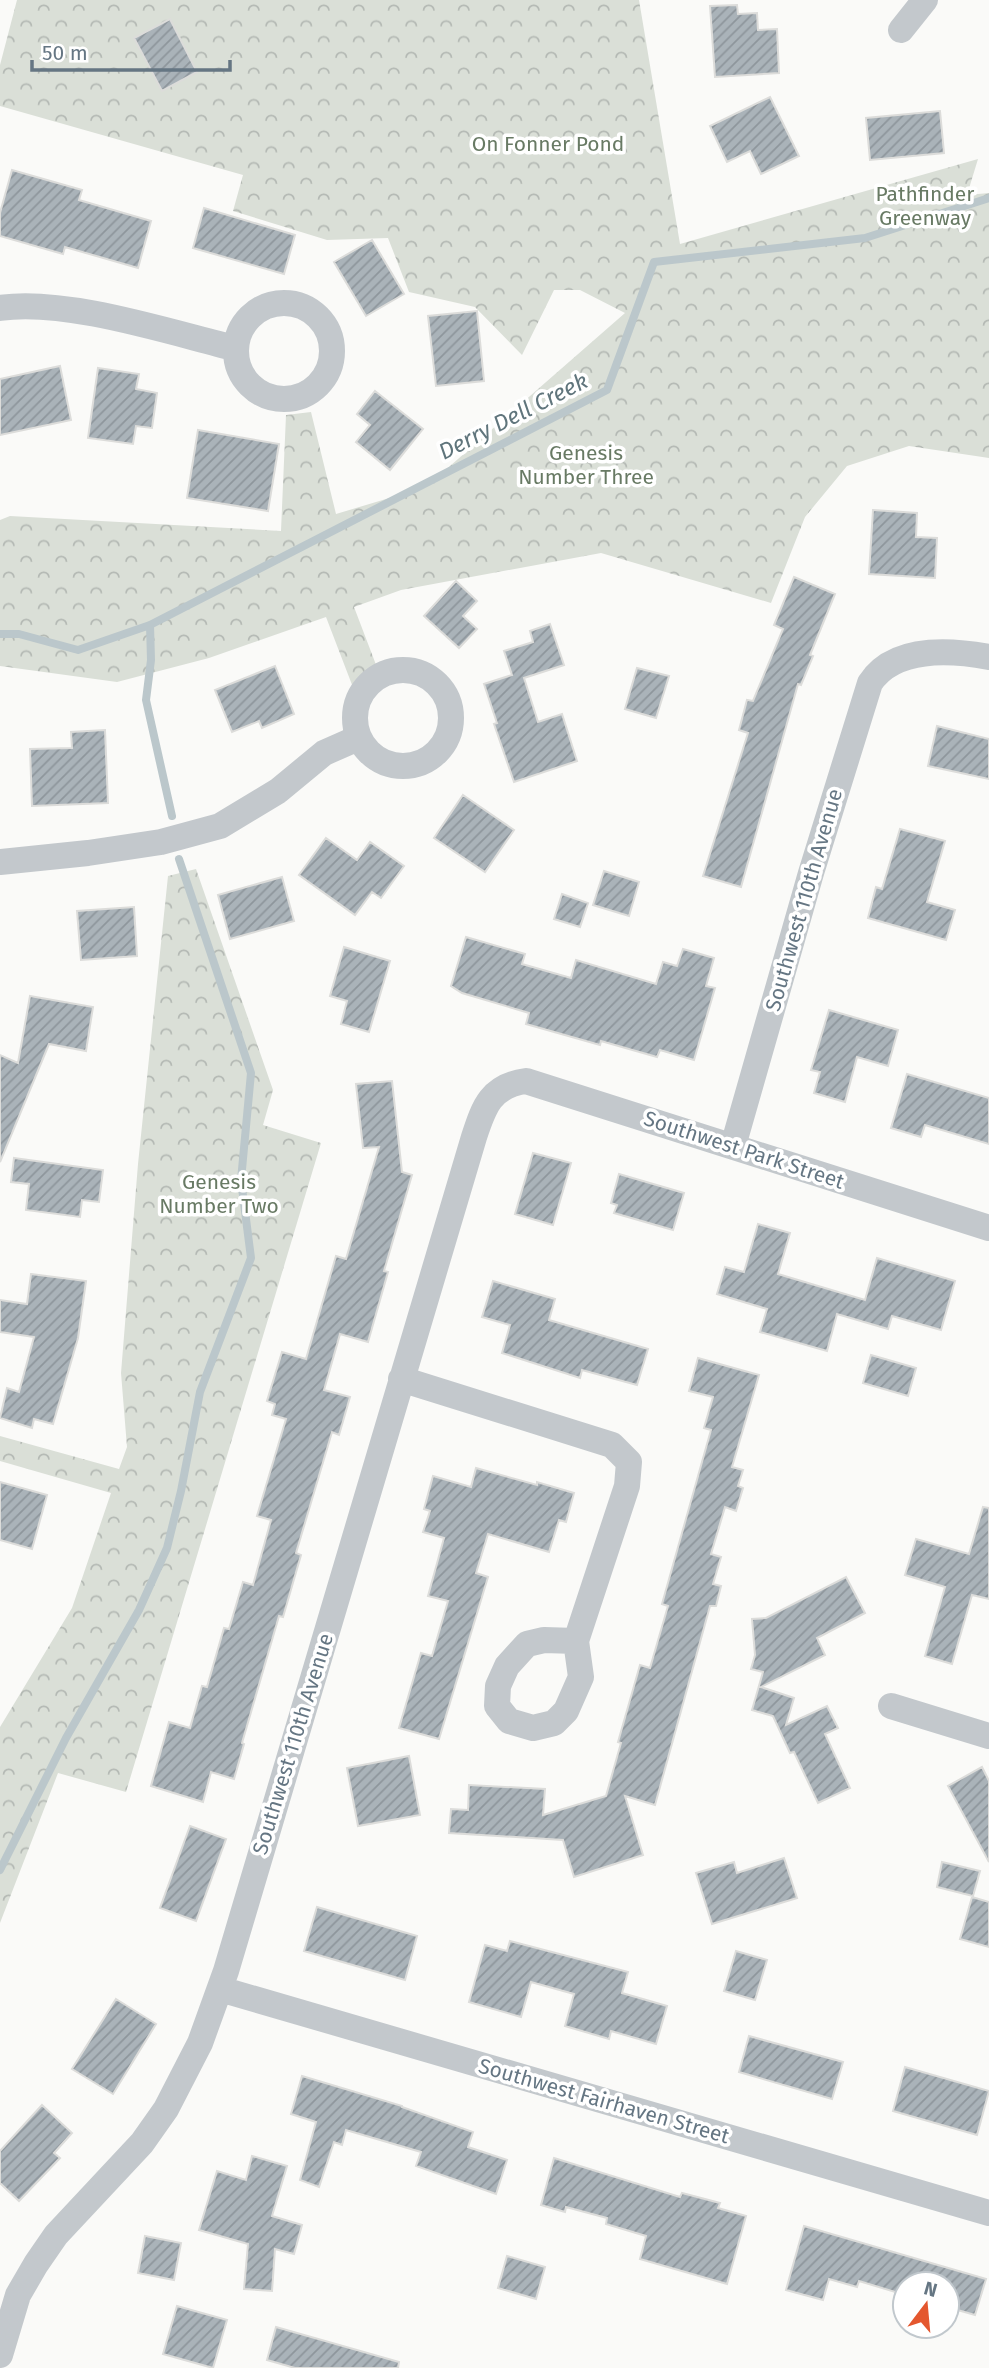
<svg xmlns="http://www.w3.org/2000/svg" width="989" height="2368" font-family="'Fira Sans',sans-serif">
<defs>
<pattern id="forest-crowns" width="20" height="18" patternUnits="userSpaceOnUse" patternTransform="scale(1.75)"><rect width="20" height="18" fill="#dadfd7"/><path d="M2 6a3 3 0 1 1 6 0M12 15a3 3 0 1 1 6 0" fill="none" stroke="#b4b9b4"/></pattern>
<pattern id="building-hatch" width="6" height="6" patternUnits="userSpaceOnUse" patternTransform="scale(1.75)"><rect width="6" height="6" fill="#aab3b9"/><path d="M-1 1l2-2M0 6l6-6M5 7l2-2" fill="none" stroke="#8e969c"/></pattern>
</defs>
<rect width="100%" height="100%" fill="#fafaf8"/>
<path fill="url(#forest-crowns)" d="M17,0H639L680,244L978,159L967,195L989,193V458L909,446L847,466L805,517L771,603L601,553L401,590L354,607L378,670L354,690L326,617L209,658L117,682L0,666V520L10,516L281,531L286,415L311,412L336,514L426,487L625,313L580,290H554L522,355L475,307L409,292L388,238L327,240L233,211L243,175L0,106V65Z
M196,869L273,1090L263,1125L321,1143L126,1792L58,1773L0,1923V1727L72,1608L111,1493L0,1461V1436L119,1469L127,1447L121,1373L138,1164L168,876Z"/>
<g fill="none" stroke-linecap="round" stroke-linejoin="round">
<path stroke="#bbc7cb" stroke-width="8" d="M150,625L151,660L146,700L172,816
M0,634H19L78,650L150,625L607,390L654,262L865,238L989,198
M0,1870L66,1738L139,1610L167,1548L181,1491L200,1392L251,1258L241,1180L251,1073L179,859"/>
</g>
<path fill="url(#building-hatch)" stroke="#dcdcda" stroke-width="2" d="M737,5L738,14L757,13L758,30L777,29L779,73L715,77L710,6Z
M170,19L197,72L162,91L134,38Z
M770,97L799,156L761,174L750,151L727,162L710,126Z
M940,111L944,153L870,160L866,118Z
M12,170L82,190L79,200L151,221L138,268L65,247L63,254L0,236V213Z
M204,208L295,235L284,274L193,248Z
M372,240L404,294L366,316L334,262Z
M477,311L484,381L436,386L428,316Z
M60,366L71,420L0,435V379Z
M98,368L139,374L136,389L157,393L152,428L136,426L133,444L88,438Z
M375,391L423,429L390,470L356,442L370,425L357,414Z
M198,430L279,444L268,511L187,498Z
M873,510L917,513L916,537L937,538L935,578L869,574Z
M794,577L835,594L810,655L813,656L801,685L798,684L741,887L703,876L748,733L739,730L747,700L753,701L783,629L774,625Z
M456,581L477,601L463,616L477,629L459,648L424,616Z
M550,624L564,665L524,678L538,722L562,714L577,761L514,782L494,724L497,723L484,684L512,675L504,651L533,642L530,631Z
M275,666L294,714L262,728L259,721L232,732L215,690Z
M637,668L669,676L656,718L625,709Z
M937,726L989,739V779L928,766Z
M105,730L108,803L32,806L30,749L72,748L71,732Z
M463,795L514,830L485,872L434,838Z
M900,829L945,841L927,902L955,910L946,940L868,918L876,887L882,889Z
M326,838L357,860L370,842L404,866L381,898L372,892L355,915L299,875Z
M604,871L639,882L629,916L593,905Z
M282,877L294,921L230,939L218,895Z
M562,894L588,903L580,927L554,919Z
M134,907L137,956L81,960L77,911Z
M466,937L525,954L522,964L571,978L576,960L656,984L663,962L677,966L683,949L714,958L706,986L715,988L694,1060L660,1050L657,1057L601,1041L600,1045L526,1024L529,1013L462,993L451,986Z
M344,947L390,961L369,1032L341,1024L347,1001L330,996Z
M30,996L93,1007L86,1051L49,1044L0,1162V1055L18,1063Z
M829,1010L898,1030L888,1066L857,1057L845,1102L814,1093L820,1072L811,1070Z
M907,1074L989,1098V1144L925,1125L921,1137L891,1128Z
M392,1081L402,1172L412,1175L384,1271L388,1272L368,1342L340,1334L324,1390L350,1397L339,1435L332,1432L296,1553L301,1555L283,1617L279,1616L242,1743L244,1744L234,1779L211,1772L203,1802L151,1786L169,1722L190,1728L202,1686L207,1687L224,1628L229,1629L243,1582L253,1585L271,1520L257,1516L286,1419L272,1415L275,1404L267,1401L282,1352L306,1359L336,1256L346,1259L379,1147L363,1148L356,1084Z
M533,1153L571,1163L553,1225L515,1214Z
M14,1158L103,1170L99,1202L82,1200L80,1217L26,1210L29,1184L11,1182Z
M619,1174L684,1193L673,1230L614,1213L617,1205L611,1203Z
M758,1224L790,1233L778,1274L865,1300L877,1258L955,1281L941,1330L892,1316L888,1329L837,1314L827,1351L760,1332L767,1309L717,1294L725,1267L744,1272Z
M31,1274L86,1281L78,1338L53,1424L34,1419L32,1428L0,1418L7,1388L19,1392L34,1337L0,1332V1300L27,1304Z
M493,1281L555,1299L549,1320L648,1349L637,1385L582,1370L580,1378L502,1353L510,1325L482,1317Z
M871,1355L916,1368L908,1396L863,1383Z
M698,1358L759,1375L732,1467L743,1470L738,1486L743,1488L736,1511L725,1507L711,1554L721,1557L713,1584L721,1586L716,1606H710L655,1805L625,1796L643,1855L574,1877L563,1840L449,1833L451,1809L468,1810L469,1785L545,1789L543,1815L606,1796L621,1743L618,1742L640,1665L650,1668L668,1606L662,1604L711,1430L704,1428L713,1397L689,1391Z
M476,1468L537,1485V1482L574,1493L566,1522L559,1520L549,1552L488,1534L476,1573L488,1577L439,1739L399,1728L421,1653L432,1656L448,1601L428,1596L444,1538L423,1532L430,1511L424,1509L433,1476L471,1487Z
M0,1482L47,1495L32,1549L0,1540Z
M983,1507L989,1508V1599L972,1595L952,1664L925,1656L945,1587L905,1575L916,1539L969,1554Z
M846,1577L865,1613L817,1638L825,1655L761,1687L794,1698L786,1725L827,1706L838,1728L825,1734L850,1788L818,1803L794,1752L790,1753L773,1716L752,1710L763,1672L751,1669L755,1655L752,1619L766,1618Z
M409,1756L420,1815L358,1826L347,1768Z
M982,1767L989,1781V1862L948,1786Z
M190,1826L226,1839L196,1921L160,1908Z
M784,1858L797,1898L712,1924L696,1873L734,1862L737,1873Z
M942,1862L980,1871L973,1896L937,1887Z
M972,1897L989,1902V1947L960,1939Z
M317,1907L417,1936L405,1980L304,1951Z
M510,1941L628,1972L622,1993L667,2006L656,2044L611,2031L609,2039L565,2026L574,1994L531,1982L521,2017L469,2002L485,1945L507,1951Z
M736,1951L767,1960L755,2000L724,1991Z
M116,1999L156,2024L113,2094L72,2069Z
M749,2036L843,2062L832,2099L739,2072Z
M905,2067L989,2091L977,2135L893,2111Z
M302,2076L402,2106V2107L473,2132L468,2147L507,2160L496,2194L416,2166L421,2152L346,2130L342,2145L334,2142L319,2187L300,2180L316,2122L291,2114Z
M42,2105L72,2133L54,2153L60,2158L19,2201L0,2183V2151Z
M252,2156L287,2166L272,2216L302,2225L294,2254L275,2249L272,2291L244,2289L248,2244L199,2230L217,2171L246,2180Z
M554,2158L680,2197L682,2193L720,2203L718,2208L746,2216L727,2284L640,2259L646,2236L606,2224L607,2218L566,2207L565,2212L541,2205Z
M804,2226L986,2279L975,2315L947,2307V2284H905V2295L859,2281L857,2287L829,2279L823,2300L786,2290Z
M145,2236L181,2243L174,2280L138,2273Z
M507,2256L545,2267L536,2299L498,2288Z
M177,2306L227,2320L213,2368L163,2354Z
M276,2327L399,2362L398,2368H295L267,2360Z"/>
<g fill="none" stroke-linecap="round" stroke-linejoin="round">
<path stroke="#c3c8cc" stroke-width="26" d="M901,30L925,0
M236 351a48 48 0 1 1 96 0a48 48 0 1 1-96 0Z
M0,308C64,298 169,332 234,348
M355 718a48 48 0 1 1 96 0a48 48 0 1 1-96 0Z
M0,862L88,853L161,842L220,826L278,791L324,753L358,738
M733,1146L811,873L870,683C894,646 951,650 989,657
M401,1379L612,1445L629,1462L627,1486L576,1641L544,1640L527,1644L507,1666L498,1686L497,1706L509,1721L533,1728L554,1723L566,1711L581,1677L576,1641
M891,1706L989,1736
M220,1989L989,2213
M0,2355L18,2295L36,2264L56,2235L142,2143L166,2109L200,2043L226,1971L474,1137C484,1106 491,1086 526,1081L989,1228"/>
</g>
<g text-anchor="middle" stroke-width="7" stroke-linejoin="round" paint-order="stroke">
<g font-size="21" fill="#687a64" stroke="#fff">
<text x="548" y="151">On Fonner Pond</text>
<text x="925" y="201">Pathfinder<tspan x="925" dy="24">Greenway</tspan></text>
<text x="586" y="460">Genesis<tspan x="586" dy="24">Number Three</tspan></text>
<text x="219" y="1189">Genesis<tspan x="219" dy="24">Number Two</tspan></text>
</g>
<g font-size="21" fill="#657683" stroke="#fff">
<text transform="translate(804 900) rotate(-74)" y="7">Southwest 110th Avenue</text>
<text transform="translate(744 1150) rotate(18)" y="7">Southwest Park Street</text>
<text transform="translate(293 1744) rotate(-73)" y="7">Southwest 110th Avenue</text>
<text transform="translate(604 2101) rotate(16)" y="7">Southwest Fairhaven Street</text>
</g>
<g font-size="23" font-style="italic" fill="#60757c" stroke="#fff">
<text transform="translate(513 416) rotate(-27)" y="8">Derry Dell Creek</text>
</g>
</g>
<g transform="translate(926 2305) rotate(16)"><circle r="33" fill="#ffffff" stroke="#c1c8cd" stroke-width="2"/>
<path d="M0-5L12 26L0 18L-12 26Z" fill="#e4572e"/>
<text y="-10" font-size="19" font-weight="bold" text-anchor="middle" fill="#657683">N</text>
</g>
<path d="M32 60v10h198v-10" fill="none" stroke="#657683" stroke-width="3.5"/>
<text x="42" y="60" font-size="21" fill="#657683" stroke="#ffffff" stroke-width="5" paint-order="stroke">50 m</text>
</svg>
